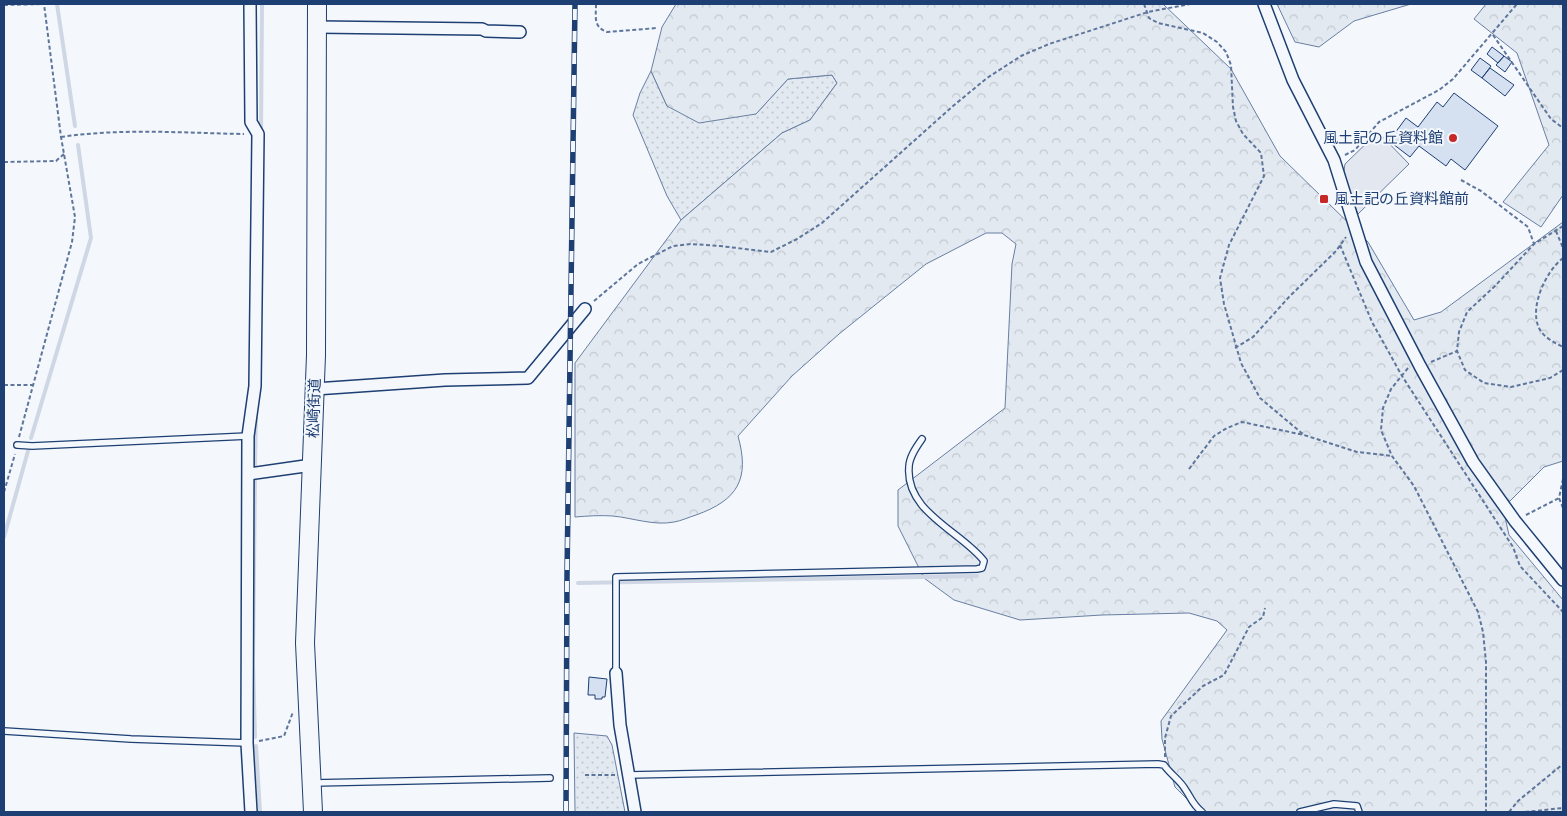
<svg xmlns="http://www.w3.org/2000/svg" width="1567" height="816" font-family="Ubuntu,'Noto Sans JP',sans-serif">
<defs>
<pattern id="grass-dots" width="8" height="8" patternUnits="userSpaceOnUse" patternTransform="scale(1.25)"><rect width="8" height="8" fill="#e3e9f0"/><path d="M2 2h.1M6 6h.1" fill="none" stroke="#c2c9d1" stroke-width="1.8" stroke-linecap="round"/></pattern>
<pattern id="forest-crowns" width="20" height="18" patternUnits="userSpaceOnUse" patternTransform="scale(1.25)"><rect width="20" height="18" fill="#e3e9f0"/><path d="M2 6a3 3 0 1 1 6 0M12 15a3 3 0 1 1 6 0" fill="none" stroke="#c2c9d1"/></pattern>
</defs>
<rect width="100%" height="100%" fill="#f4f7fb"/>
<path fill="url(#grass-dots)" stroke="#687fa3" d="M651,71L667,106L756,114L788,79L832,75L837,83L810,120L782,133L681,220L667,196L633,115L640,93Z
M574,733L607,736L612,745L625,812H575Z"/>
<path fill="url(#forest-crowns)" stroke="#687fa3" d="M676,4H1163L1231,69L1280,156L1368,242L1414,320L1441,312L1563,222V461L1544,467L1503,508L1509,535L1563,600V812H1200L1175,787L1162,739L1161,721L1227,630L1217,621L1189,613L1102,615L1020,620L954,600L924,578L898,526V490L1005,408L1012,264L1016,244L1002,233H986L926,264L839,334L792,376L738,436C750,479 738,500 696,515C689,517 681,521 674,522C654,526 633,518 613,516C600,515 587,516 575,517V363L681,220L782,133L810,120L837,83L832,75L788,79L756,114L699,123L667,106L651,71L662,27Z
M1277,4H1411L1354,21L1319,47L1295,42Z
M1486,4H1563V195L1541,227L1503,202L1549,145L1517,53L1474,19Z"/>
<path fill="#e3e8f0" stroke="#687fa3" d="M1378,132L1409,164L1358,214L1343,177L1345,164Z"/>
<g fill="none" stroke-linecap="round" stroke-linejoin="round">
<path stroke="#cfd7e4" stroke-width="4" d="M57,4L75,126
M261,132L262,4
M31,438L91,238L78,145
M255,466L256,414
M255,478L253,662L255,737
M4,537L28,451
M578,583L977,576
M256,746L260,812"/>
</g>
<path fill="#d5e0f0" stroke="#1d3f73" d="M1492,47L1504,56L1498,63L1487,54Z
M1504,56L1512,62L1505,72L1496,65Z
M1480,58L1491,66L1482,78L1471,70Z
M1490,68L1514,85L1505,96L1482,78Z
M1454,93L1498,126L1465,170L1451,159L1446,166L1419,146L1410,157L1389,141L1406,118L1418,127L1437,102L1443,107Z
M589,677L607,679L605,697H602V699H595V695H588Z"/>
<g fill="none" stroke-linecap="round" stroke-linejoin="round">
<defs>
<path id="service" d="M17,445L32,446L248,436
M616,673V577L977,569L982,568L984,561C962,532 905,512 909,467C909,457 917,446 922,439
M4,731L131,739L247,743
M628,775L1158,764L1164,765C1170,774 1180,780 1185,789C1192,799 1192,804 1202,812
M313,783L550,778
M1300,812L1334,804L1357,806L1359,812"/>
<path id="minor" d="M250,4L251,122L258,134L255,386L248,436L247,743L251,812
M1264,4L1293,80L1334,160L1366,262L1420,366L1473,462L1515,521L1563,580
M317,27L482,29L486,31L520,32
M315,389L445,380L528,378L585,309
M249,474L312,465
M616,673L620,725L635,812"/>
<path id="primary" d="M313,812L305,643L316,355L317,4"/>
</defs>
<use href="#service" stroke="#1d3f73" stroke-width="8"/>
<use href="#minor" stroke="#1d3f73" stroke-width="14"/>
<use href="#primary" stroke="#1d3f73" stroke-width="20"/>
<path stroke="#5e769c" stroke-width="2" stroke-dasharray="4 2.5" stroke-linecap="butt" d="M596,4C596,17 593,27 607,32L657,28
M1144,4L1149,18L1158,23L1203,33L1217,42L1226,52L1231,65L1233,107L1236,121L1243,134L1261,153L1264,176L1229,245L1220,278L1224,304L1241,363L1260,398L1304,435
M4,5L44,4
M1493,35L1551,119L1563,128
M61,137C122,128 183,133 244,134
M1345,155L1355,150L1379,122L1439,90L1453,79L1517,4
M4,162L56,161L64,154
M1461,180L1481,191L1528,227L1534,244
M1563,226L1534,244L1495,286L1467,312L1459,332L1457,351L1465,370L1484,383L1511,387L1550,378L1563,370
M1556,231L1563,248
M1340,245L1372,322L1402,376L1513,547L1520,566L1563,612
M1563,258C1546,271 1529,307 1539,328C1543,337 1555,343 1563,347
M594,301L638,264L673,246L691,244L720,246L771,252L797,239L822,223L953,106L987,78L1021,56L1049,44L1148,12L1190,4
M1235,348L1253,337L1289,297L1336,251L1346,237
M1431,362L1457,351
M1408,368L1391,389L1383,408L1381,430L1392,456L1414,486L1478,612L1483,632L1486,662V812
M4,385H33
M19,437L72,242L75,217L61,137L44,4
M1189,469L1214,436L1227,428L1242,422L1304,435L1357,452L1392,456
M1563,479L1559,498L1563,508
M4,492L15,454
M1526,515L1559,498
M259,741L284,736L293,712
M1165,757V738L1171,716L1203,686L1224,675L1249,627L1263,617L1265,608
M585,775H618
M1509,812L1518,801L1563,764
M1525,812L1563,808"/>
<use href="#service" stroke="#f4f7fb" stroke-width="5.5"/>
<use href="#minor" stroke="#f4f7fb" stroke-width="11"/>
<use href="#primary" stroke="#f4f7fb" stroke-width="18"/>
<defs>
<path id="rail" d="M566,812L567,575L575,4"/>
</defs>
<use href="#rail" stroke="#1d3f73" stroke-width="5.5"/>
<use href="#rail" stroke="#f4f7fb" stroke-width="4" stroke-dasharray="11" stroke-linecap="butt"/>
</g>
<g fill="#c62828" stroke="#f4f7fb" stroke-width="2">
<circle cx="1453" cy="138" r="5"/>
<rect x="1319" y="194" width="10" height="10" rx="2.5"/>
</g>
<g text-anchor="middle" stroke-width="4" stroke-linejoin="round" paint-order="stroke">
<g font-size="15" fill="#1d3f73" stroke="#f4f7fb" text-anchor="end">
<text x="1443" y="143">風土記の丘資料館</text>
<text x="1334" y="204" text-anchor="start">風土記の丘資料館前</text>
</g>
<g font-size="15" fill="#1d3f73" stroke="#f4f7fb">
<text transform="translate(314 408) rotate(-88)" y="5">松崎街道</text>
</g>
</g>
<rect width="1567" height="816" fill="none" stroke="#1d3f73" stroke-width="10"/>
</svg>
